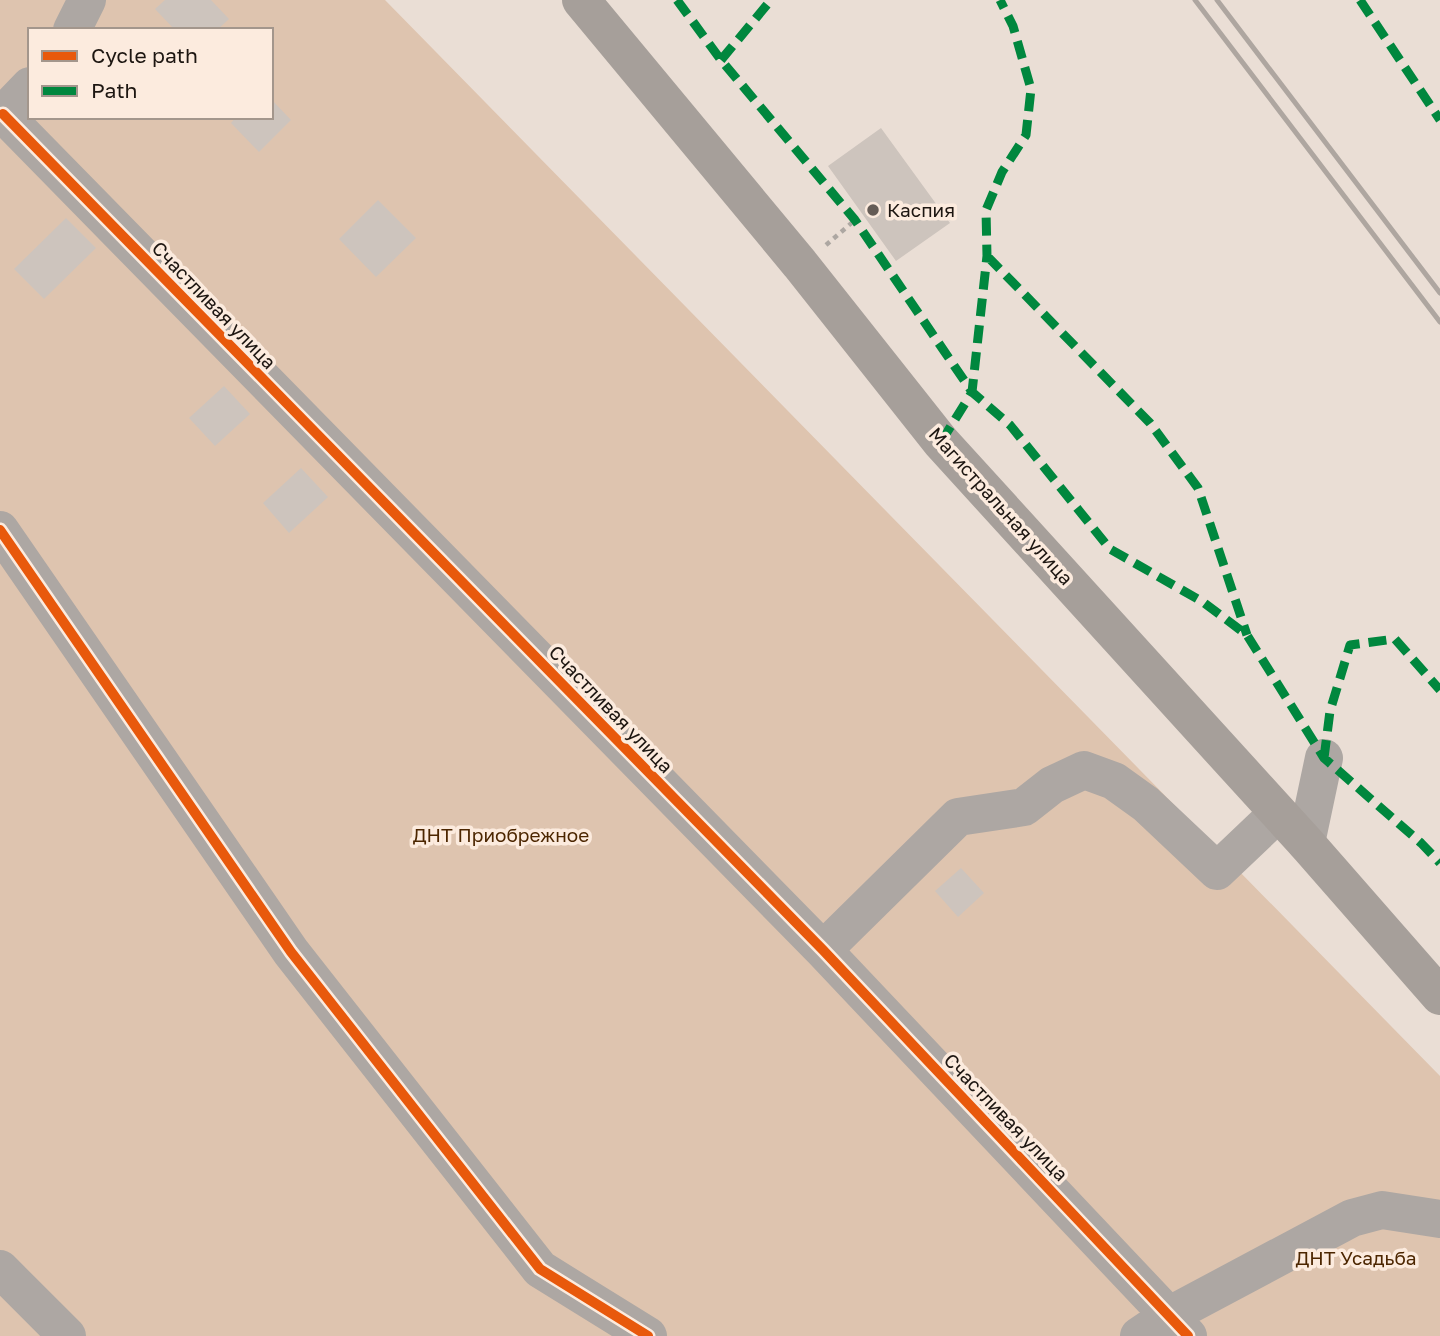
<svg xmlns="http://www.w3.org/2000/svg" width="1440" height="1336" font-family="'Golos Text',sans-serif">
<rect width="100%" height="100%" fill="#eaded5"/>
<path fill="#dec4af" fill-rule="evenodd" d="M0,0H385L1440,1076V1336H0ZM30,30H271V117H30Z"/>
<path fill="#cdc4bd" d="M165,0H211L229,19L217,30H175L155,9Z
M271,99L291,120L259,152L231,123L236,117H271Z
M881,128L950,223L896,261L828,166Z
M378,200L416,238L376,277L339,239Z
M66,218L96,248L44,299L14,269Z
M224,386L250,414L215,446L189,418Z
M301,468L328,497L289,533L263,503Z
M961,868L984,893L958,917L935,891Z"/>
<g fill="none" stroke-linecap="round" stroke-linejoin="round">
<path stroke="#ada7a2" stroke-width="4.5" stroke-dasharray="5 5" stroke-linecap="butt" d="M826,245L855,220"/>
<path stroke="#ada7a3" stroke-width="38" d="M72,30L87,0
M3,114L823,950L1188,1336
M0,117L30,86
M0,530L291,952L540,1269L648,1336
M1306,843L1324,758
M823,950L958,817L1024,807L1052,785L1084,770L1114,781L1146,804L1217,871L1278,813
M0,1269L67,1336
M1139,1336L1170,1315L1352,1218L1382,1210L1440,1219"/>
<path stroke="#a69f9a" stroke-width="38" d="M581,0L800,264L941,442L1306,843L1440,996"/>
<path stroke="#aea6a0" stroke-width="5" d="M1195,0L1440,322
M1217,0L1440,293"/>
<path stroke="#00873e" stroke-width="9" stroke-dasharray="18 9" stroke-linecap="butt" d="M677,0L721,60L855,220L972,392L1010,425L1110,549L1203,602L1247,635L1324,758L1421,843L1440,863
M1360,0L1440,120
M721,60L771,0
M987,256L1150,423L1198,488L1247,635
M941,442L972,392L987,256L986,210L1002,172L1026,135L1031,89L1013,26L1000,0
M1324,758L1330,711L1350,645L1395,639L1440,690"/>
<defs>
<path id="cycleway" d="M3,114L823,950L1188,1336
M0,530L291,952L540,1269L648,1336"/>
</defs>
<use href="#cycleway" stroke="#fcebde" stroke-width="15"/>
<use href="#cycleway" stroke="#e8590c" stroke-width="10"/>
</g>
<circle fill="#655c56" stroke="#fcebde" stroke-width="2.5" cx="873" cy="210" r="7"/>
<g text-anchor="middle" stroke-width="7" stroke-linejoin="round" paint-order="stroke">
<g font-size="19" fill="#1d1611" stroke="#fcebde" text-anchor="start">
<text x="887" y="217">Каспия</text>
</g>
<g font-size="19" fill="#1d1611" stroke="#fcebde">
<text transform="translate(214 305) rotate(46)" y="7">Счастливая улица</text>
<text transform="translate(1001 506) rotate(48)" y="7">Магистральная улица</text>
<text transform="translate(611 709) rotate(46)" y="7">Счастливая улица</text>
<text transform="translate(1006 1117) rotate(46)" y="7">Счастливая улица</text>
</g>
<g font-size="19" fill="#4c2600" stroke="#fcebde">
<text x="501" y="842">ДНТ Приобрежное</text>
<text x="1356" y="1265">ДНТ Усадьба</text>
</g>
</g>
<rect x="28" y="28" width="245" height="91" fill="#fcebde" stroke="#a3968c" stroke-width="2"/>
<rect x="42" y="51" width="35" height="10" fill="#e8590c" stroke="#a3968c" stroke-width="2"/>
<text x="91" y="63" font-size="21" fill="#1d1611">Cycle path</text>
<rect x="42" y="86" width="35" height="10" fill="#00873e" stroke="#a3968c" stroke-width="2"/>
<text x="91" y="98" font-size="21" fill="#1d1611">Path</text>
</svg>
